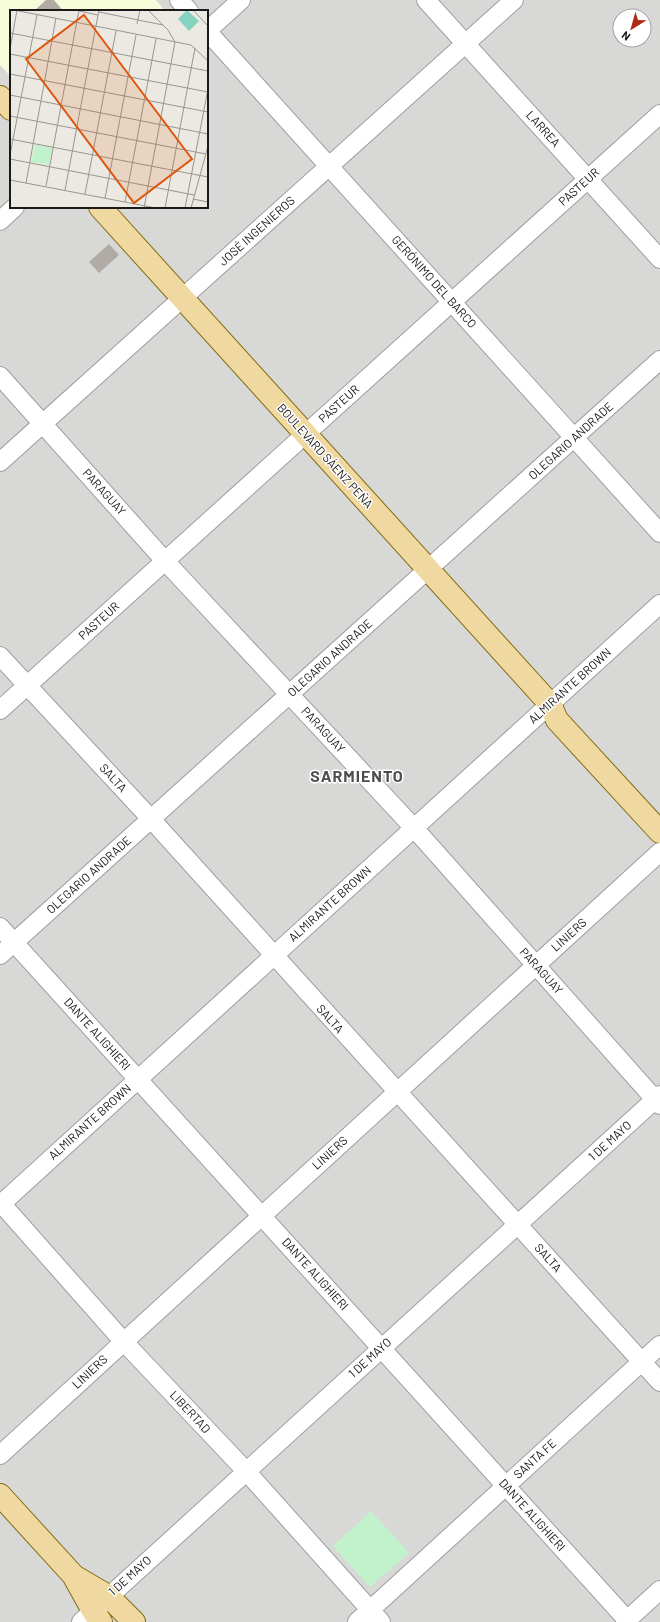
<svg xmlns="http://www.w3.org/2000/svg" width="660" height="1622" font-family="Barlow,sans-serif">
<rect width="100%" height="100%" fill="#ebe9e1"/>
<path fill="#d8d8d7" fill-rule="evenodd" d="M0,0H660V1622H0ZM11,11H207V207H11ZM620,16H644V40H620Z"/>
<path fill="#f6fbda" d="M0,0H156L165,11H11V77L0,65Z"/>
<path fill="#c1f2cc" d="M371,1511L409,1553L370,1587L333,1546Z"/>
<path fill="#b0aba4" d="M46,0H54L63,11H34Z
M109,244L119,255L99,273L89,262Z"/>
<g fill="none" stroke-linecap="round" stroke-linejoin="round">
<defs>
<path id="minor" d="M179,0L189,11
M426,0L660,259
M207,31L660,533
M207,31L241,0
M0,221L15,207
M0,376L165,561L414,828L660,1105
M0,462L514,0
M0,656L151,819L660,1382
M0,710L660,114
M0,927L629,1622
M0,955L660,360
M0,1202L123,1341L246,1471L381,1622
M0,1205L660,604
M0,1455L660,852
M81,1622L660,1095
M357,1622L660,1345
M625,1622L660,1590"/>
<path id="major" d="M0,97L11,109
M100,207L550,704L557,720L660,832
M0,1495L73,1575L93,1611L101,1622
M74,1576L108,1596L134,1622"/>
</defs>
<use href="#minor" stroke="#9e9e9e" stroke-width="20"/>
<use href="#major" stroke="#816c10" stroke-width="24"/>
<use href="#minor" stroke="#fff" stroke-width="18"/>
<use href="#major" stroke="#f0d9a0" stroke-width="22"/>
</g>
<g text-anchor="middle" stroke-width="3" stroke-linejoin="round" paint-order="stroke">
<g font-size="12" fill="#1a1a1a" stroke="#fff">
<text transform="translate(543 129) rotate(48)" y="4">LARREA</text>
<text transform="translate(579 187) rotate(-42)" y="4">PASTEUR</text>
<text transform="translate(257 231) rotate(-42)" y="4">JOSÉ INGENIEROS</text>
<text transform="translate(434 282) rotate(48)" y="4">GERÓNIMO DEL BARCO</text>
<text transform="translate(339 404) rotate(-42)" y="4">PASTEUR</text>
<text transform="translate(571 441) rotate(-42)" y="4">OLEGARIO ANDRADE</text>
<text transform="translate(325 456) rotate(48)" y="4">BOULEVARD SÁENZ PEÑA</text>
<text transform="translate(104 492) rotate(48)" y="4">PARAGUAY</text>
<text transform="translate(99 621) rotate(-42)" y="4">PASTEUR</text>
<text transform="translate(330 658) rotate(-42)" y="4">OLEGARIO ANDRADE</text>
<text transform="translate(570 686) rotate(-42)" y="4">ALMIRANTE BROWN</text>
<text transform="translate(323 730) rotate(47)" y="4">PARAGUAY</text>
<text transform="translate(113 778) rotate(47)" y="4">SALTA</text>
<text transform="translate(89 875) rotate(-42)" y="4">OLEGARIO ANDRADE</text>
<text transform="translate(330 904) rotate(-42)" y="4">ALMIRANTE BROWN</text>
<text transform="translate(569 935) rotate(-42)" y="4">LINIERS</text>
<text transform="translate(541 971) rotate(48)" y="4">PARAGUAY</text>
<text transform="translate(330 1019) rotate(48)" y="4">SALTA</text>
<text transform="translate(97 1034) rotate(48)" y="4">DANTE ALIGHIERI</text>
<text transform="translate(90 1122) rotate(-42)" y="4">ALMIRANTE BROWN</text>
<text transform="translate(610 1141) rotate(-42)" y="4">1 DE MAYO</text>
<text transform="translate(330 1153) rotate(-42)" y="4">LINIERS</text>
<text transform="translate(548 1258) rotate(48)" y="4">SALTA</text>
<text transform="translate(315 1274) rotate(48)" y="4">DANTE ALIGHIERI</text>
<text transform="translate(370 1358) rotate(-42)" y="4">1 DE MAYO</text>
<text transform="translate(90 1372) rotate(-43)" y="4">LINIERS</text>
<text transform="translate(190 1412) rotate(47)" y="4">LIBERTAD</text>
<text transform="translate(535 1459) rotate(-42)" y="4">SANTA FE</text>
<text transform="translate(532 1515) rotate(48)" y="4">DANTE ALIGHIERI</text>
<text transform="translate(130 1576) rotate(-42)" y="4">1 DE MAYO</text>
</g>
<g font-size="16" font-weight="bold" letter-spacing="1" fill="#4d4d4d" stroke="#fff">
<text x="357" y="782">SARMIENTO</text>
</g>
</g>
<g transform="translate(10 10)">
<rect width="198" height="198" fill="#ebe9e1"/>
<path d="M25,135L42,138L39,155L21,152Z" fill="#c1f2cc"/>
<path d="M177,0L189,11L179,21L168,9Z" fill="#86d2c0"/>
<path fill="none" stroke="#979691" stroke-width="1" d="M4,0L181,35L198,51M138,0L158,20L165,32M183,0L198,16M69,1L88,5M89,2L153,15M127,14L130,0M0,23L198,61M0,39L7,0M0,44L198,82M0,64L198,102M0,85L198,124M0,106L196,144M0,129L198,167M0,145L27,5M0,149L184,185M0,170L146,198M16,173L46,8M36,176L69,0M55,180L89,0M75,184L106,21M95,188L126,25M183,189L198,192M115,192L146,29M134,198L165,32M155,198L185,38M175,198L198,79M181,198L198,136"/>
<path fill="#de560d" fill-opacity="0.15" stroke="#de560d" stroke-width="2" d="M74,5L182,149L124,193L16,49Z"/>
<rect width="198" height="198" fill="none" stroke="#1a1a1a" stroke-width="2"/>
</g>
<g transform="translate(632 28) rotate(217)"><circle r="19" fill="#ffffff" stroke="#a3a3a3"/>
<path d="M0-3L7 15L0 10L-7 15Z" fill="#af2b15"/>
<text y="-6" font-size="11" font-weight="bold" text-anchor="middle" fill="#1a1a1a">N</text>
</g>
</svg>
